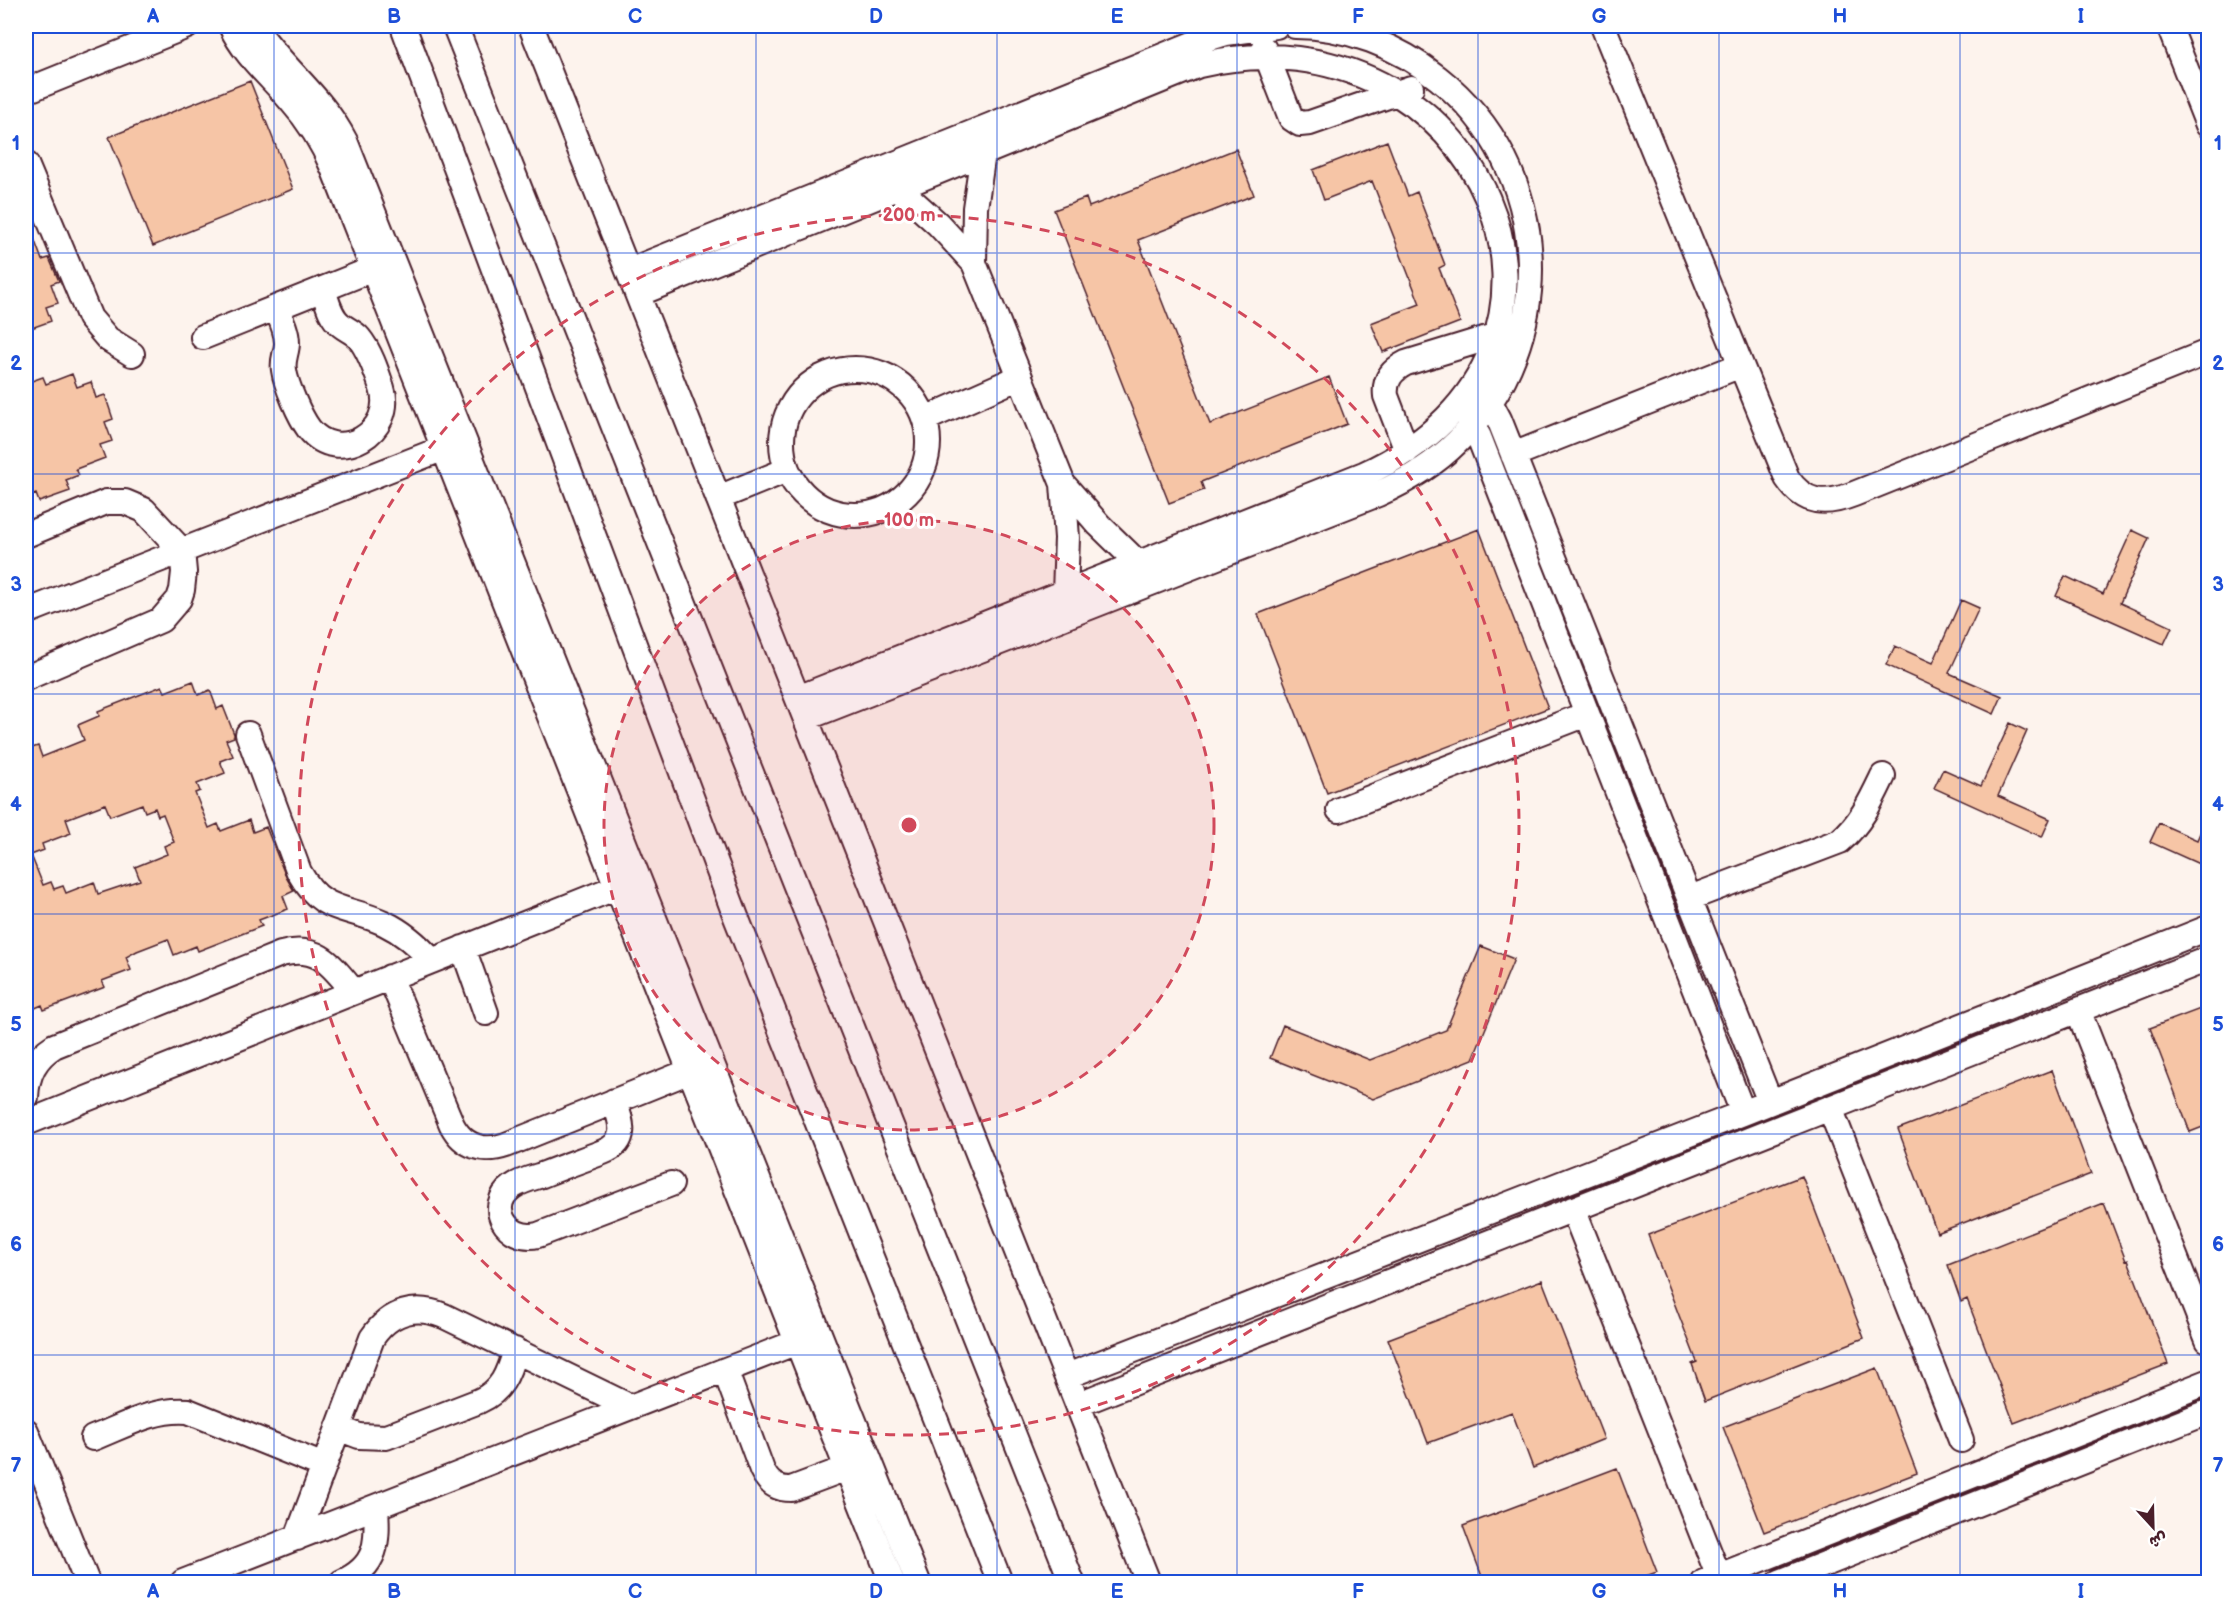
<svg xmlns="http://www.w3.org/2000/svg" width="2234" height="1608" font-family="'Balsamiq Sans','Playpen Sans Arabic',sans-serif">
<rect width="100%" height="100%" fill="#fdf3ed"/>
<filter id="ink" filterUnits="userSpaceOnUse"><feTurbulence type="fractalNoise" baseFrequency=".0167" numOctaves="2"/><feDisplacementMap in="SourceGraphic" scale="12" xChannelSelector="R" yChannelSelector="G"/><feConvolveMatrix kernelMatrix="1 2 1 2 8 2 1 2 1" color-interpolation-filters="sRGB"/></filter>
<g filter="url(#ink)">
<path fill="#f6c5a6" stroke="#4a1f2b" stroke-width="1.5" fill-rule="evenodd" d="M250,81L293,189L153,246L109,137Z
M1387,141L1408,196L1417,192L1445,265L1439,268L1460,322L1383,352L1371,323L1420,304L1372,181L1324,200L1313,170Z
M1236,149L1254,195L1138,240L1210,424L1329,377L1347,424L1201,482L1204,490L1169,503L1054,210L1086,198L1089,207Z
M27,220L42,260L49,258L59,281L51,284L58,303L46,307L51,321L26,330V221Z
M72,374L77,387L91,382L96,398L105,395L113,419L105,422L112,441L100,445L105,458L76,469L79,475L66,480L70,491L39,502L36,494L26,498V383L43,377L46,384Z
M1479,529L1548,708L1327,793L1258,614Z
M2132,530L2149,538L2120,603L2172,627L2164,644L2056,596L2065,576L2103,594Z
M1961,600L1979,608L1949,673L2002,696L1994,714L1886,665L1895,646L1933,663Z
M193,681L198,695L210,690L217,709L223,706L234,734V737L226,740L233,756L220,761L225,773L197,784L200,791L195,793L209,828L218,824L221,831L249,820L253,832L266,827L286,877L294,891L283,896L288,909L259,920L262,926L198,951L196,946L174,955L168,939L137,951L126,957L131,970L102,981L105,987L44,1010L42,1005L26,1012V750L38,746L42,757L84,740L78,725L99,716L98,711L162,686L165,692ZM105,804L110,816L142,804L145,812L155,808L158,816L163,814L174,842L164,846L167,854L135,867L140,880L98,894L94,882L66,893L63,886L54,889L51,882L43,885L31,855L44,850L42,844L71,833L66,819Z
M2010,723L2027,731L1998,796L2050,819L2042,837L1934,788L1943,769L1981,786Z
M2208,814V868L2150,842L2159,823L2197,840Z
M1481,946L1514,959L1473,1059L1373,1099L1270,1058L1283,1025L1370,1060L1446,1030Z
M2208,1006V1125L2190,1132L2150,1028Z
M2052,1070L2091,1174L1937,1233L1898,1129Z
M1802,1176L1864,1338L1705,1401L1692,1364L1697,1362L1648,1235Z
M2104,1203L2126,1261L2128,1260L2168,1364L2014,1423L1967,1299L1961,1302L1948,1265Z
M1542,1280L1604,1439L1533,1468L1512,1412L1428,1443L1388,1339Z
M1877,1368L1917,1473L1764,1532L1723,1427Z
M1617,1468L1657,1572L1629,1582H1484L1463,1526Z"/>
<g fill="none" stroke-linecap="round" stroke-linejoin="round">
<defs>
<path id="minor" d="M231,26C245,56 270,76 291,101C309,121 323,144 333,168L892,1582
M254,26C281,67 322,96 345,141L918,1582
M403,26L736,917L1000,1582
M455,26L1072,1582
M531,26L1148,1582
M1603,26L1787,478C1805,505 1826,505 1854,494L2208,352
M2169,26L2208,125
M1264,49L1291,118L1300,124L1310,123L1411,88
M26,91L187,26
M983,153L975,208L974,263L1063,484L1067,538L1065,593
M26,164L90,318L108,339L132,354
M898,188L938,224L974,263
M629,271L1200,41L1226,33L1276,26
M638,294L1199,65C1478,0 1635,351 1364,474L798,698
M276,308C281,319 287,331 287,343C287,352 282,360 284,370C286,385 300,417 309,429C338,466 396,432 382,388C377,373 370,351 359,338C354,332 347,330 341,325C330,317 327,301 323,289
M203,337L373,269
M782 442a73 73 0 1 1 146 0a73 73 0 1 1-146 0Z
M1483,393L1490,402L1499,419L1770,1102
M1467,414L1479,437L1743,1113
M925,419L1020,377
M1407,451L1386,396C1384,380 1392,370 1406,363L1494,336
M1513,455L1741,365
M1063,484L1099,525L1138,563
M718,498L787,470
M26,535L106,502H125L144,510L182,551L184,572L182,590L179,599L161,620L26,678
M26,612L444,448
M806,718L1378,494C1407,481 1434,465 1457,442C1562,340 1552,168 1438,78C1398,46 1347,26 1295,26
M248,734L299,872C323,915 346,905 384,923C403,932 418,945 432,961
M1339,810L1587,714
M1690,898L1840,841C1861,823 1871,801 1883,776
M463,948L486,1013
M390,977L452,1125C463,1146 483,1153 506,1145L690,1071
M2078,1010L2208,1340
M26,1097C27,1074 35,1058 54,1046L281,954C319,944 332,966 354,992
M614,1101C622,1122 629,1142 603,1152C582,1160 562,1167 542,1175C532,1178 520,1181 512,1187C486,1206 506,1242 538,1235L671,1184
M1830,1108L1961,1440
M26,1123L617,887
M1573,1209L1719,1577
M725,1370L762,1470C768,1483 776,1489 791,1489L847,1468
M1067,1376L1743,1113L2208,928
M1079,1404L2208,959
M338,1428L359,1436L386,1437L479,1401C502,1391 508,1374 515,1350
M26,1431L87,1582
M93,1438C124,1426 154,1408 188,1411L324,1466
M297,1538L372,1338C390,1311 415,1304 444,1316L631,1407
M183,1582L797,1342
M342,1582C378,1566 378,1542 376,1507
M1704,1582L2208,1382
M1780,1582L2208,1412"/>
</defs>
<use href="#minor" stroke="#4a1f2b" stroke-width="28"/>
<use href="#minor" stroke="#fff" stroke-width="24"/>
</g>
</g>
<path fill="none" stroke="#1d4ed8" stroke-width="1.5" stroke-opacity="0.55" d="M274,26V1582M515,26V1582M756,26V1582M997,26V1582M1237,26V1582M1478,26V1582M1719,26V1582M1960,26V1582M26,253H2208M26,474H2208M26,694H2208M26,914H2208M26,1134H2208M26,1355H2208"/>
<circle cx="909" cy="825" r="305" fill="#d1495b" fill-opacity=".12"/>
<g fill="none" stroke="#d1495b" stroke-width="3" stroke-dasharray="10 8">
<circle cx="909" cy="825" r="305"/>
<circle cx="909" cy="825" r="610"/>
</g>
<circle cx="909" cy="825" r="9" fill="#d1495b" stroke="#fff" stroke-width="3"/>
<g font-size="18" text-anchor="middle" font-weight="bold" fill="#d1495b" stroke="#fff" stroke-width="6" stroke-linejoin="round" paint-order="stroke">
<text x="909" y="221">200 m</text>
<text x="909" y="526">100 m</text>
</g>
<rect width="2234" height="1608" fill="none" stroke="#fff" stroke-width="66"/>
<g transform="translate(2153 1527) rotate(158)" stroke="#ffffff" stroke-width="4.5" paint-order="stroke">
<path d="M0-4.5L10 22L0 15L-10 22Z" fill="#4a1f2b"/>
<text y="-9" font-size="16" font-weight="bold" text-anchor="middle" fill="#4a1f2b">ش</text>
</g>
<rect x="33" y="33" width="2168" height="1542" fill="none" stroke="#1d4ed8" stroke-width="2"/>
<g font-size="20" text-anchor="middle" font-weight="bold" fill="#1d4ed8">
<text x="153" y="23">A</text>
<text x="394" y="23">B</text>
<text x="635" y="23">C</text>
<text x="876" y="23">D</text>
<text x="1117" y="23">E</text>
<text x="1358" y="23">F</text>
<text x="1599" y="23">G</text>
<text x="1840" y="23">H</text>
<text x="2081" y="23">I</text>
<text x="16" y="150">1</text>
<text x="2218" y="150">1</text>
<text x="16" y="370">2</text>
<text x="2218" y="370">2</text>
<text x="16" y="591">3</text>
<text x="2218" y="591">3</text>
<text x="16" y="811">4</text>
<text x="2218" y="811">4</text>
<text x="16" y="1031">5</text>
<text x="2218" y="1031">5</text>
<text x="16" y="1251">6</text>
<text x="2218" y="1251">6</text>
<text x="16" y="1472">7</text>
<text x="2218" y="1472">7</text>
<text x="153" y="1598">A</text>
<text x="394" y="1598">B</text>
<text x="635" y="1598">C</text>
<text x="876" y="1598">D</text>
<text x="1117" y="1598">E</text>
<text x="1358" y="1598">F</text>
<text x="1599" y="1598">G</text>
<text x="1840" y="1598">H</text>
<text x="2081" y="1598">I</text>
</g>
</svg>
